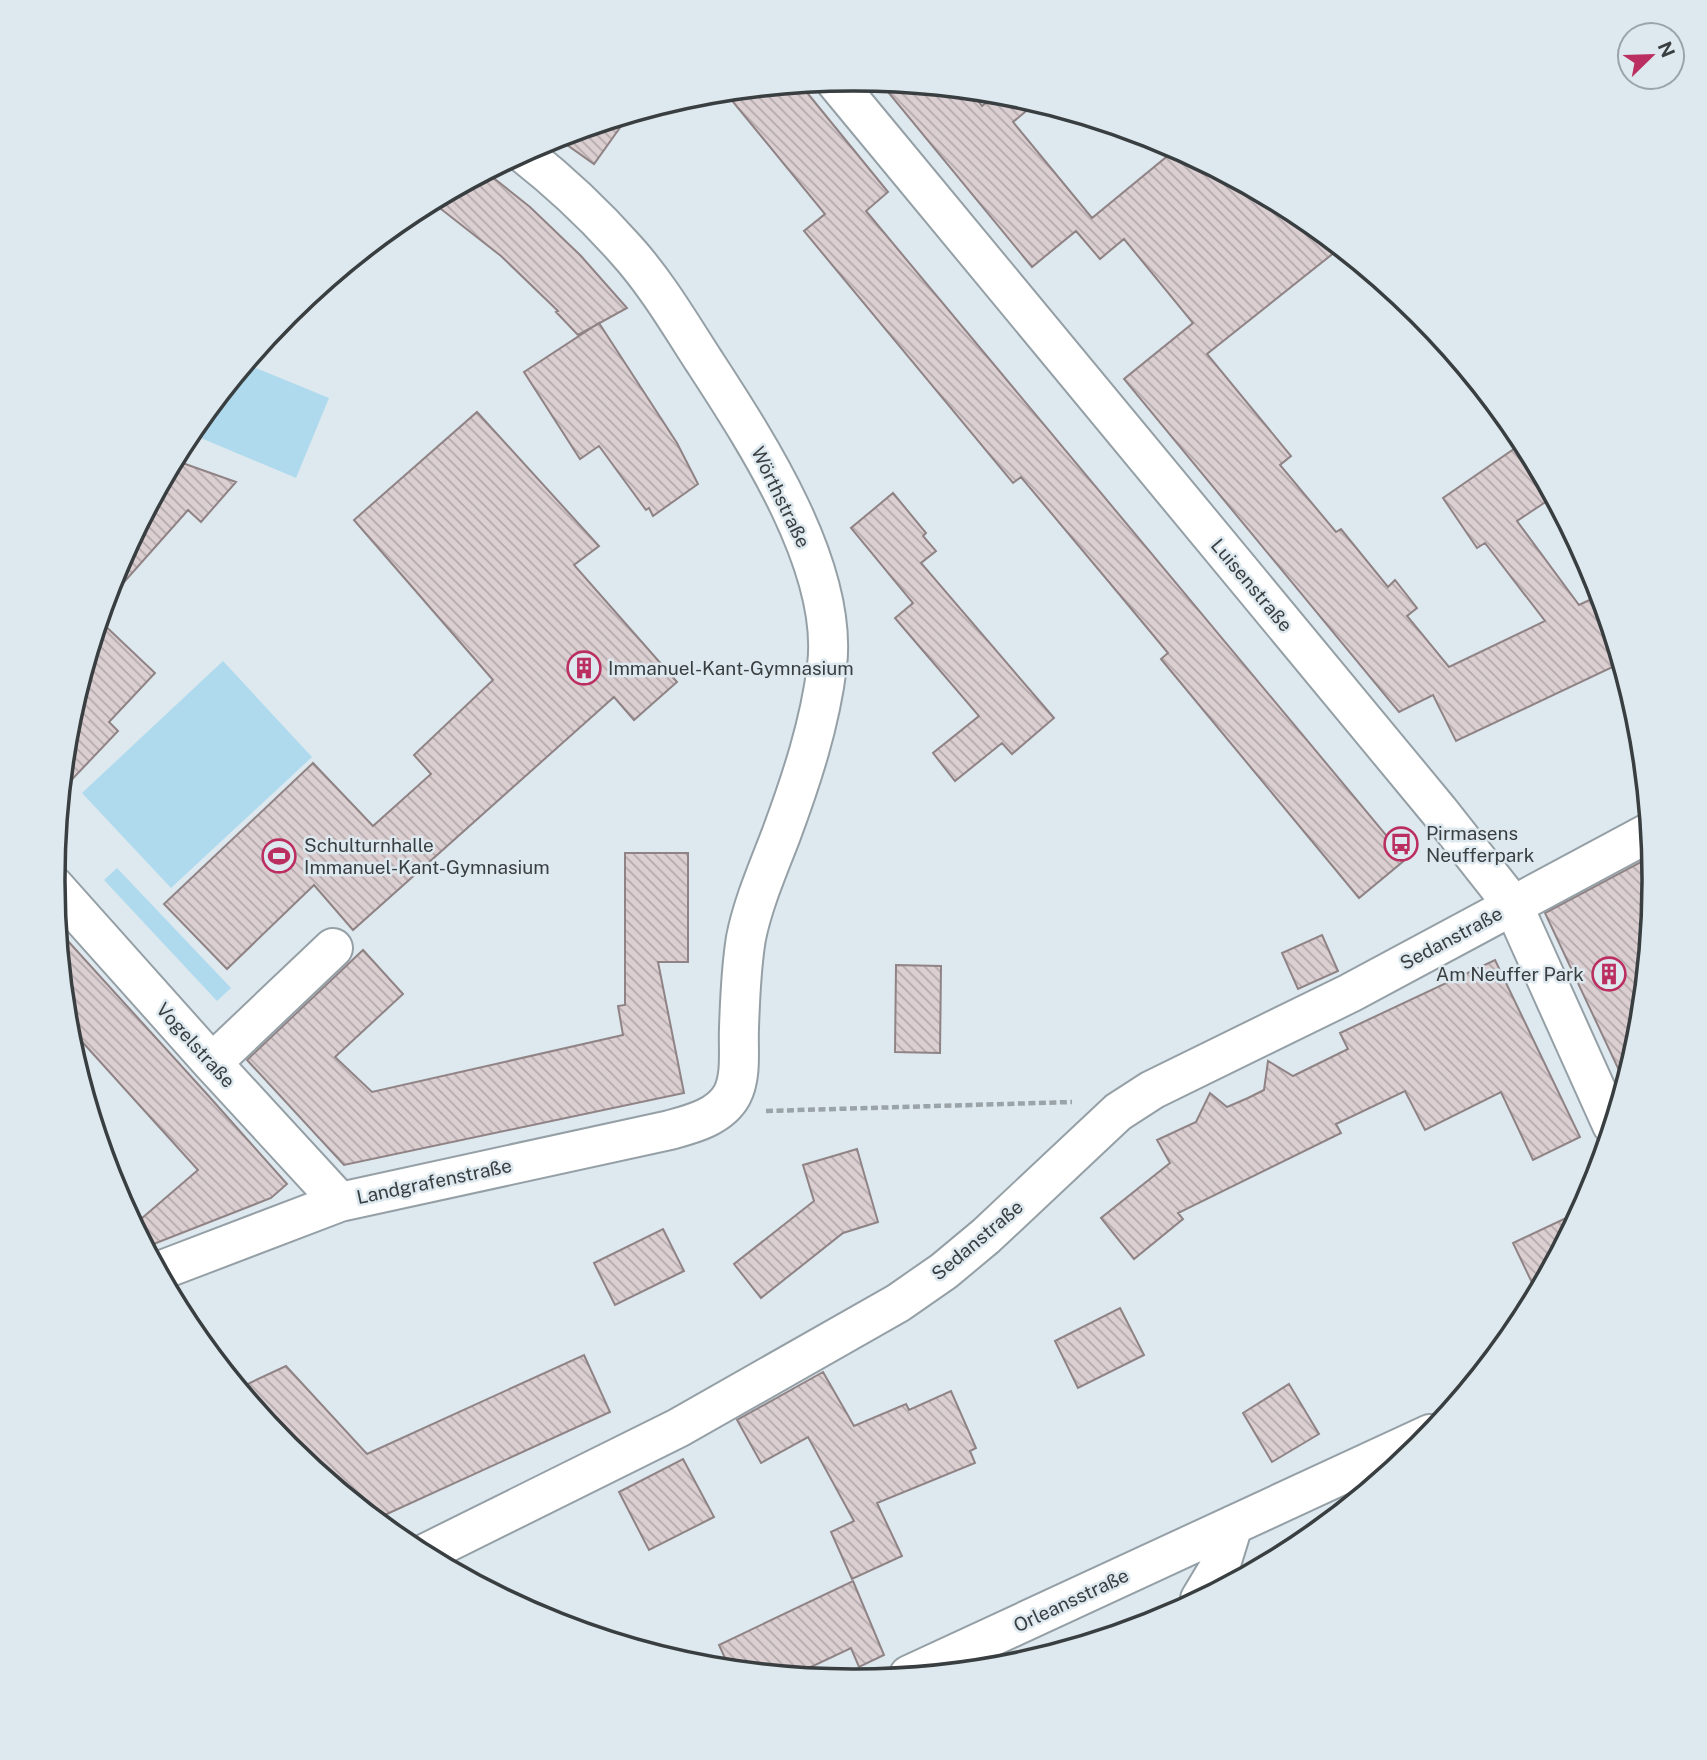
<svg xmlns="http://www.w3.org/2000/svg" width="1707" height="1760" font-family="'Public Sans',sans-serif">
<defs>
<pattern id="building-back-hatch" width="6" height="6" patternUnits="userSpaceOnUse" patternTransform="scale(1.75)"><rect width="6" height="6" fill="#dccfd2"/><path d="M-1 5l2 2M0 0l6 6M5-1l2 2" fill="none" stroke="#b3a9ac"/></pattern>
</defs>
<rect width="100%" height="100%" fill="#dde9ef"/>
<path fill="#afdaee" d="M246,364L329,398L296,478L189,433Z
M223,661L312,757L171,888L82,793Z
M117,868L231,988L217,1001L104,880Z"/>
<path fill="url(#building-back-hatch)" stroke="#8f8385" stroke-width="2" d="M879,81L970,90L982,106L998,93L1037,102L1013,122L1092,218L1176,149L1299,214L1340,248L1207,354L1291,456L1280,465L1336,532L1341,529L1388,587L1395,580L1417,608L1407,616L1449,667L1545,621L1485,543L1477,548L1443,498L1524,442L1553,497L1517,521L1579,605L1600,595L1621,663L1456,741L1433,695L1399,712L1124,379L1193,323L1124,239L1100,259L1076,231L1032,267Z
M800,84L888,192L866,211L1406,859L1359,898L1161,659L1168,653L1119,594L1021,477L1013,483L804,231L825,214L725,92Z
M629,115L594,164L556,137Z
M486,172L530,207L581,256L627,308L578,335L556,312L558,311L501,256L432,202Z
M599,323L677,443L698,484L653,516L649,508L646,510L599,446L580,459L524,372Z
M477,412L599,546L574,565L677,682L634,720L614,697L353,930L314,885L227,969L164,904L313,763L373,826L431,774L414,755L493,680L354,520Z
M174,460L236,482L201,522L188,510L118,589L110,583L114,573Z
M893,493L926,533L923,536L936,551L921,563L1054,718L1012,754L1002,743L955,781L933,753L979,716L895,618L913,603L851,528Z
M99,620L155,673L109,722L118,731L61,791L68,723Z
M625,853H688V962H658L684,1093L344,1165L247,1060L363,950L403,994L335,1057L372,1092L623,1035L618,1006L625,1005Z
M1652,856L1654,880L1639,1037L1625,1083L1545,913Z
M57,929L206,1093L287,1184L271,1198L146,1247L134,1225L198,1170L67,1025Z
M1322,935L1338,971L1298,989L1282,953Z
M1495,960L1580,1137L1533,1160L1501,1092L1425,1130L1405,1091L1336,1124L1341,1133L1178,1213L1183,1219L1134,1259L1101,1218L1170,1163L1157,1140L1196,1122L1210,1093L1227,1107L1248,1098L1264,1090L1268,1061L1293,1076L1348,1049L1340,1033Z
M896,965L941,966L940,1053L895,1052Z
M857,1149L878,1222L843,1233L761,1298L734,1264L814,1201L803,1165Z
M1581,1211L1537,1293L1513,1243Z
M663,1229L684,1271L615,1305L594,1263Z
M1120,1308L1144,1355L1078,1388L1055,1341Z
M584,1355L610,1412L376,1519L287,1446L239,1388L286,1366L367,1454Z
M823,1372L854,1426L906,1404L909,1410L951,1391L976,1448L970,1451L975,1463L877,1503L902,1556L852,1579L831,1532L854,1521L808,1437L761,1463L737,1420Z
M1289,1384L1319,1434L1272,1462L1243,1413Z
M683,1459L714,1517L649,1550L619,1492Z
M853,1581L884,1655L859,1667L851,1648L794,1675L730,1669L719,1645Z"/>
<g fill="none" stroke-linecap="round" stroke-linejoin="round">
<defs>
<path id="minor" d="M835,81L1439,811L1513,905L1612,1125
M53,885L212,1063L340,1202
M212,1063L333,948
M159,1271L340,1202L670,1130C692,1124 720,1117 732,1095C742,1076 738,1049 739,1028C740,997 741,968 746,938C753,903 768,869 781,835C801,781 820,724 827,666C839,567 756,441 704,361C680,324 656,283 626,250C595,215 560,182 523,153
M424,1554L678,1428L898,1303L944,1271L986,1236L1118,1112L1152,1090L1350,993L1650,832
M1200,1599L1221,1564L1233,1525
M909,1675L1430,1434"/>
</defs>
<use href="#minor" stroke="#95a0a6" stroke-width="42"/>
<path stroke="#9aa3a7" stroke-width="4.5" stroke-dasharray="7 3.5" stroke-linecap="butt" d="M766,1111L1072,1102"/>
<use href="#minor" stroke="#fff" stroke-width="38"/>
</g>
<defs>
<symbol id="building-ring" viewBox="-11 -11 22 22"><circle r="9.5" fill="#dde9ef" stroke="#bb2e60" stroke-width="1.5"/><path d="M-4-6H4V6H1V3H-1V6H-4ZM-2.5-4.3h1.7v1.8h-1.7ZM.8-4.3h1.7v1.8H.8ZM-2.5-1h1.7V.8h-1.7ZM.8-1h1.7V.8H.8Z" fill="#bb2e60"/></symbol>
<symbol id="bus-ring" viewBox="-11 -11 22 22"><circle r="9.5" fill="#dde9ef" stroke="#bb2e60" stroke-width="1.5"/><path d="M-5-6H5V4H4V6H2V4H-2V6H-4V4H-5ZM-3.5-4V0h7V-4ZM-3.5 1.2v1.5H-2V1.2ZM2 1.2v1.5H3.5V1.2Z" fill="#bb2e60"/></symbol>
<symbol id="stadium-ring" viewBox="-11 -11 22 22"><circle r="9.5" fill="#dde9ef" stroke="#bb2e60" stroke-width="1.5"/><path d="M0-5a6.5 5 0 1 0 0 10a6.5 5 0 1 0 0-10ZM-3.5-1.8h7v3.6h-7Z" fill="#bb2e60"/></symbol>
</defs>
<g fill-rule="evenodd">
<use href="#building-ring" x="565" y="649" width="38" height="38"/>
<use href="#bus-ring" x="1382" y="825" width="38" height="38"/>
<use href="#stadium-ring" x="260" y="837" width="38" height="38"/>
<use href="#building-ring" x="1590" y="955" width="38" height="38"/>
</g>
<g text-anchor="middle" stroke-width="5" stroke-linejoin="round" paint-order="stroke">
<g font-size="19" fill="#393e40" stroke="#dde9ef">
<text transform="translate(781 497) rotate(64)" y="7">Wörthstraße</text>
<text transform="translate(1252 585) rotate(50)" y="7">Luisenstraße</text>
<text transform="translate(1451 938) rotate(-28)" y="7">Sedanstraße</text>
<text transform="translate(196 1045) rotate(48)" y="7">Vogelstraße</text>
<text transform="translate(434 1181) rotate(-12)" y="7">Landgrafenstraße</text>
<text transform="translate(977 1240) rotate(-40)" y="7">Sedanstraße</text>
<text transform="translate(1071 1600) rotate(-25)" y="7">Orleansstraße</text>
</g>
<g font-size="19" fill="#393e40" stroke="#dde9ef" text-anchor="start">
<text x="608" y="675">Immanuel-Kant-Gymnasium</text>
<text x="1426" y="840">Pirmasens<tspan x="1426" dy="22">Neufferpark</tspan></text>
<text x="304" y="852">Schulturnhalle<tspan x="304" dy="22">Immanuel-Kant-Gymnasium</tspan></text>
<text x="1584" y="981" text-anchor="end">Am Neuffer Park</text>
</g>
</g>
<path d="M0 0H1707V1760H0ZM853 91H854A788 788 0 0 1 1642 879V881A788 788 0 0 1 854 1669H853A788 788 0 0 1 65 881V879A788 788 0 0 1 853 91Z" fill="#dde9ef" fill-rule="evenodd"/>
<path fill="none" stroke="#393e40" stroke-width="3.5" d="M853 91H854A788 788 0 0 1 1642 879V881A788 788 0 0 1 854 1669H853A788 788 0 0 1 65 881V879A788 788 0 0 1 853 91Z"/>
<g transform="translate(1651 56) rotate(67)"><circle r="33" fill="#dde9ef" stroke="#9ba5a9" stroke-width="2"/>
<path d="M0-5L12 26L0 18L-12 26Z" fill="#bb2e60"/>
<text y="-10" font-size="19" font-weight="bold" text-anchor="middle" fill="#393e40">N</text>
</g>
</svg>
